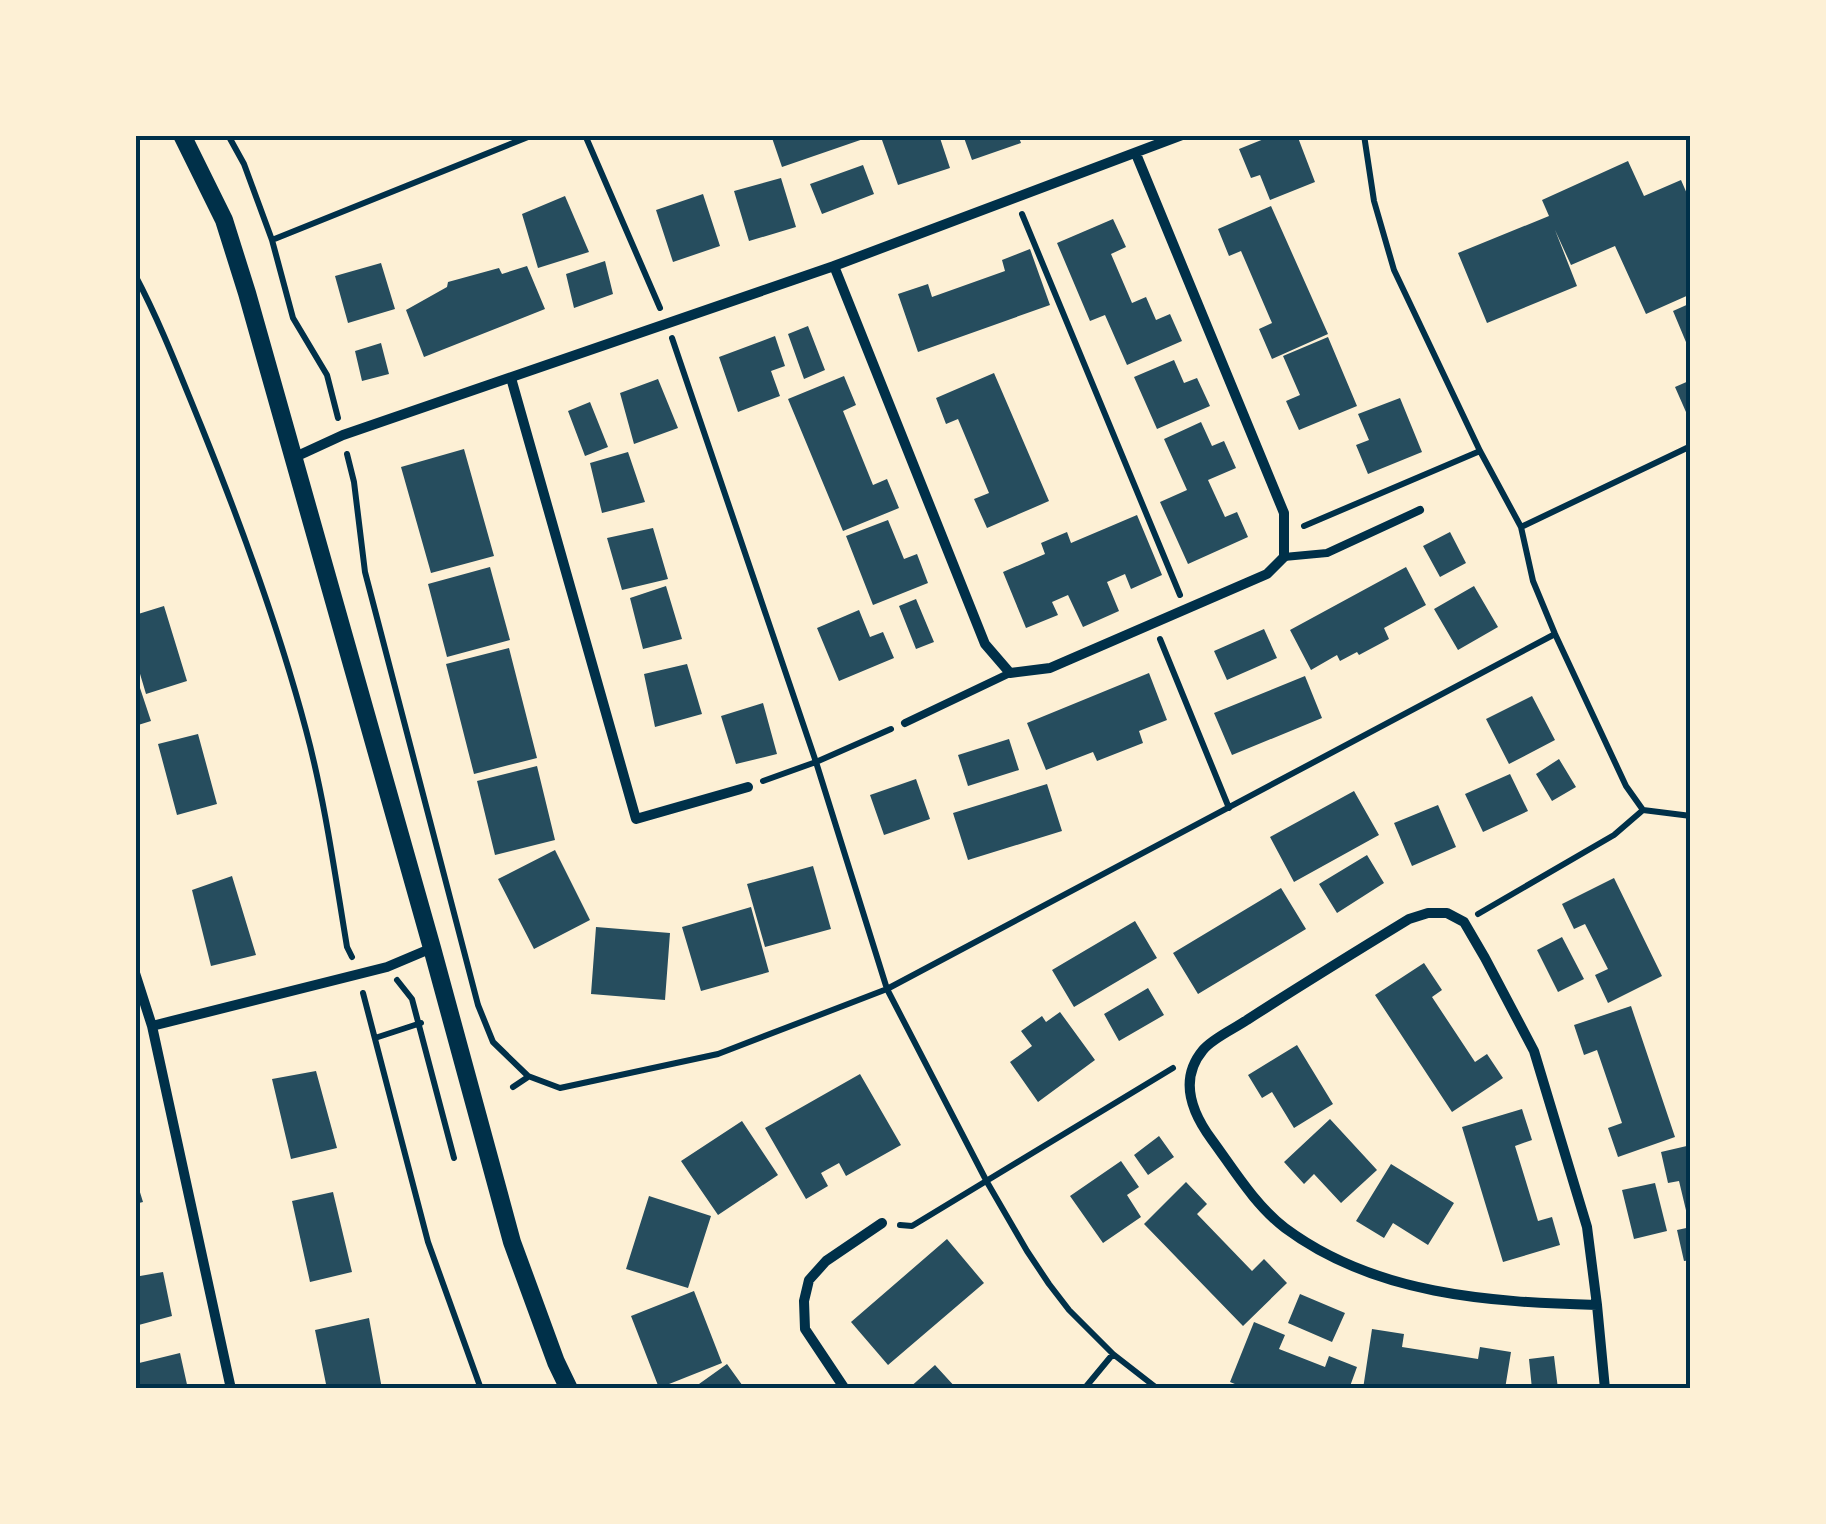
<svg xmlns="http://www.w3.org/2000/svg" width="1826" height="1524" viewBox="0 0 1826 1524" font-family="Arial,sans-serif">
	<style>
		.building { fill: #264d5e }
		.lines { fill: none; stroke-linecap: round; stroke-linejoin: round }
		.path { stroke: #003049; stroke-width: 6 }
		.service { stroke: #003049; stroke-width: 8 }
		.minor { stroke: #003049; stroke-width: 10 }
		.tertiary { stroke: #003049; stroke-width: 18 }
		.neatline { fill: none; stroke: #003049; stroke-width: 4 }
	</style>
	<rect width="100%" height="100%" fill="#fdf0d5"/>
	<!-- building -->
	<path class="building" d="M 771,135 L 872,135 L 872,136 L 782,167 Z
		M 896,135 L 939,135 L 950,168 L 898,185 L 882,140 Z
		M 963,135 L 1018,135 L 1021,143 L 972,160 Z
		M 1274,135 L 1297,135 L 1315,182 L 1270,200 L 1260,175 L 1251,178 L 1239,149 Z
		M 1628,161 L 1644,196 L 1681,180 L 1691,203 L 1691,294 L 1646,314 L 1615,246 L 1571,265 L 1555,230 L 1577,286 L 1487,323 L 1458,253 L 1549,216 L 1542,200 Z
		M 863,165 L 874,194 L 822,214 L 810,184 Z
		M 781,178 L 796,227 L 749,241 L 734,191 Z
		M 703,194 L 720,246 L 673,262 L 656,210 Z
		M 565,196 L 589,252 L 538,268 L 522,214 Z
		M 1271,206 L 1328,334 L 1272,359 L 1259,329 L 1272,323 L 1241,251 L 1229,256 L 1218,229 Z
		M 1113,219 L 1126,247 L 1111,254 L 1132,303 L 1146,297 L 1156,320 L 1170,314 L 1182,341 L 1127,365 L 1105,315 L 1090,321 L 1057,243 Z
		M 1030,249 L 1050,305 L 918,352 L 898,294 L 928,284 L 932,297 L 1005,271 L 1002,260 Z
		M 605,261 L 613,294 L 574,308 L 566,274 Z
		M 381,263 L 395,309 L 348,323 L 335,276 Z
		M 527,266 L 545,309 L 424,357 L 406,310 L 447,287 L 448,282 L 499,268 L 502,274 Z
		M 1691,303 L 1691,354 L 1673,311 Z
		M 808,326 L 825,370 L 804,379 L 788,334 Z
		M 775,336 L 785,366 L 771,371 L 780,396 L 738,412 L 719,357 Z
		M 1328,337 L 1357,406 L 1299,430 L 1286,401 L 1300,395 L 1283,356 Z
		M 381,343 L 389,374 L 362,381 L 355,351 Z
		M 1174,360 L 1184,383 L 1197,378 L 1210,406 L 1157,429 L 1134,377 Z
		M 994,373 L 1049,501 L 987,528 L 974,499 L 989,493 L 958,419 L 946,424 L 936,398 Z
		M 844,376 L 856,405 L 843,411 L 873,485 L 887,479 L 899,508 L 843,531 L 788,399 Z
		M 658,379 L 678,428 L 634,444 L 620,393 Z
		M 1691,380 L 1691,410 L 1686,412 L 1675,387 Z
		M 1400,398 L 1422,452 L 1368,474 L 1356,445 L 1369,440 L 1358,414 Z
		M 590,402 L 608,447 L 585,456 L 568,411 Z
		M 1201,422 L 1212,446 L 1224,441 L 1236,468 L 1208,480 L 1225,517 L 1237,512 L 1248,537 L 1188,564 L 1160,502 L 1187,490 L 1164,439 Z
		M 464,449 L 494,556 L 431,573 L 401,467 Z
		M 628,452 L 645,502 L 602,513 L 590,463 Z
		M 1137,515 L 1162,575 L 1131,589 L 1125,574 L 1107,582 L 1119,611 L 1083,627 L 1068,595 L 1052,602 L 1058,615 L 1026,628 L 1003,572 L 1045,554 L 1041,543 L 1067,532 L 1071,543 Z
		M 888,520 L 904,559 L 917,554 L 928,583 L 873,605 L 846,536 Z
		M 653,528 L 668,579 L 622,590 L 607,538 Z
		M 1450,532 L 1466,563 L 1440,577 L 1423,546 Z
		M 490,567 L 510,640 L 447,657 L 428,584 Z
		M 1406,567 L 1426,605 L 1384,628 L 1389,639 L 1359,655 L 1357,652 L 1340,661 L 1337,655 L 1311,670 L 1290,630 Z
		M 666,586 L 682,639 L 643,649 L 630,598 Z
		M 1474,586 L 1498,627 L 1458,650 L 1434,609 Z
		M 916,599 L 934,642 L 916,649 L 899,606 Z
		M 164,606 L 187,681 L 146,694 L 135,657 L 135,615 Z
		M 859,610 L 870,637 L 883,632 L 894,658 L 839,681 L 817,628 Z
		M 1264,629 L 1277,658 L 1227,680 L 1214,651 Z
		M 509,648 L 537,758 L 474,774 L 446,664 Z
		M 687,664 L 702,714 L 655,727 L 644,674 Z
		M 1149,673 L 1167,720 L 1139,731 L 1143,743 L 1097,761 L 1093,752 L 1046,770 L 1027,723 Z
		M 1305,676 L 1322,718 L 1232,755 L 1214,713 Z
		M 139,685 L 151,721 L 135,726 L 135,687 Z
		M 1532,696 L 1555,740 L 1509,764 L 1486,719 Z
		M 763,703 L 777,754 L 736,764 L 721,716 Z
		M 198,734 L 217,804 L 177,815 L 158,744 Z
		M 1009,739 L 1019,770 L 968,786 L 958,755 Z
		M 1559,759 L 1576,787 L 1552,801 L 1536,774 Z
		M 537,766 L 555,840 L 495,855 L 477,781 Z
		M 1510,774 L 1528,811 L 1483,832 L 1465,794 Z
		M 916,779 L 930,819 L 884,835 L 870,795 Z
		M 1047,784 L 1062,831 L 968,860 L 953,813 Z
		M 1354,791 L 1379,835 L 1294,882 L 1270,837 Z
		M 1438,805 L 1456,847 L 1412,866 L 1394,823 Z
		M 555,850 L 590,920 L 534,949 L 498,879 Z
		M 1367,855 L 1384,883 L 1337,913 L 1319,884 Z
		M 813,866 L 831,929 L 765,947 L 747,884 Z
		M 232,876 L 256,955 L 211,966 L 192,890 Z
		M 1614,878 L 1662,976 L 1608,1003 L 1595,975 L 1608,969 L 1585,924 L 1574,929 L 1562,904 Z
		M 1281,888 L 1306,929 L 1198,994 L 1173,953 Z
		M 751,907 L 769,972 L 701,991 L 682,927 Z
		M 1135,921 L 1157,958 L 1074,1007 L 1052,970 Z
		M 596,927 L 670,933 L 665,1000 L 591,994 Z
		M 1562,937 L 1584,979 L 1558,992 L 1537,950 Z
		M 1424,963 L 1442,990 L 1432,997 L 1475,1062 L 1487,1054 L 1503,1078 L 1452,1112 L 1375,995 Z
		M 1148,988 L 1164,1015 L 1119,1041 L 1104,1014 Z
		M 1631,1006 L 1675,1137 L 1618,1157 L 1608,1128 L 1622,1123 L 1597,1050 L 1584,1055 L 1574,1025 Z
		M 1060,1012 L 1095,1060 L 1038,1102 L 1010,1062 L 1032,1046 L 1021,1031 L 1042,1016 L 1046,1022 Z
		M 1297,1045 L 1333,1104 L 1294,1128 L 1272,1092 L 1262,1098 L 1248,1075 Z
		M 316,1071 L 337,1148 L 291,1159 L 272,1079 Z
		M 860,1074 L 901,1145 L 846,1176 L 839,1163 L 821,1173 L 828,1186 L 806,1199 L 765,1128 Z
		M 1522,1109 L 1532,1140 L 1515,1146 L 1538,1221 L 1552,1217 L 1560,1245 L 1503,1262 L 1462,1127 Z
		M 1330,1119 L 1377,1170 L 1341,1203 L 1314,1174 L 1304,1184 L 1284,1162 Z
		M 742,1121 L 778,1175 L 718,1215 L 681,1161 Z
		M 1159,1136 L 1174,1157 L 1148,1175 L 1134,1155 Z
		M 1691,1145 L 1691,1226 L 1690,1227 L 1679,1181 L 1668,1183 L 1661,1152 Z
		M 1121,1161 L 1139,1187 L 1127,1195 L 1141,1217 L 1103,1243 L 1070,1196 Z
		M 1391,1164 L 1454,1203 L 1428,1245 L 1393,1223 L 1384,1238 L 1356,1221 Z
		M 135,1176 L 143,1202 L 135,1204 Z
		M 1186,1182 L 1207,1204 L 1197,1214 L 1252,1271 L 1264,1259 L 1287,1283 L 1243,1326 L 1144,1224 Z
		M 1655,1183 L 1667,1231 L 1634,1239 L 1622,1190 Z
		M 333,1192 L 352,1272 L 310,1282 L 292,1201 Z
		M 649,1196 L 711,1216 L 688,1288 L 626,1269 Z
		M 1691,1227 L 1691,1260 L 1684,1261 L 1677,1230 Z
		M 947,1239 L 984,1283 L 888,1365 L 851,1322 Z
		M 136,1263 L 140,1276 L 163,1272 L 172,1316 L 135,1326 Z
		M 694,1291 L 722,1363 L 659,1388 L 631,1316 Z
		M 1300,1294 L 1345,1313 L 1332,1342 L 1288,1323 Z
		M 369,1318 L 382,1389 L 327,1389 L 315,1330 Z
		M 1254,1322 L 1285,1335 L 1279,1349 L 1325,1367 L 1329,1356 L 1357,1367 L 1349,1389 L 1247,1389 L 1230,1382 Z
		M 1372,1329 L 1404,1334 L 1402,1347 L 1478,1359 L 1480,1347 L 1511,1352 L 1505,1389 L 1363,1389 Z
		M 180,1353 L 188,1389 L 138,1389 L 135,1364 Z
		M 1554,1356 L 1558,1389 L 1532,1389 L 1529,1359 Z
		M 727,1364 L 745,1389 L 692,1389 Z
		M 935,1365 L 957,1389 L 908,1389 Z"/>
	<g class="lines">
		<!-- path -->
		<path class="path" d="M 228,135 L 244,164 L 272,240 L 293,318 L 327,375 L 338,418
			M 585,135 L 660,308
			M 1364,135 L 1374,201 L 1394,270 L 1480,451 L 1521,527 L 1533,581 L 1555,634 L 1626,786 L 1643,810 L 1691,816
			M 1022,214 L 1180,595
			M 272,240 L 533,135
			M 135,275 C 161,324 181,377 202,428 C 242,527 279,628 306,730 C 325,801 335,875 347,947 L 352,957
			M 672,338 L 816,762 L 887,989 L 987,1182 L 1027,1251 L 1049,1284 L 1069,1310 L 1113,1354 L 1158,1389
			M 347,454 L 354,482 L 365,572 L 478,1005 L 493,1042 L 528,1076 L 560,1088 L 718,1054 L 887,989 L 1555,634
			M 1304,526 L 1480,451
			M 1521,527 L 1691,446
			M 1160,639 L 1229,808
			M 763,781 L 816,762 L 891,729
			M 1478,914 L 1614,835 L 1643,810
			M 397,980 L 412,999 L 454,1158
			M 363,993 L 428,1242 L 481,1389
			M 375,1038 L 421,1023
			M 513,1087 L 528,1077
			M 900,1225 L 912,1226 L 1173,1068
			M 1084,1389 L 1113,1354"/>
		<!-- service -->
		<path class="service" d="M 1284,557 L 1327,553 L 1420,510
			M 905,723 L 1010,673"/>
		<!-- minor -->
		<path class="minor" d="M 834,266 L 985,644 L 1010,673 L 1050,668 L 1267,574 L 1284,557 L 1284,513 L 1136,154
			M 511,378 L 636,819 L 748,787
			M 293,458 L 343,435 L 834,266 L 1182,135
			M 135,973 L 152,1026 L 231,1389
			M 152,1026 L 387,967 L 432,948
			M 1597,1305 C 1489,1302 1375,1295 1285,1228 C 1255,1205 1234,1170 1212,1140 C 1192,1113 1178,1080 1203,1050 C 1213,1038 1234,1029 1247,1020 C 1301,985 1355,952 1409,919 L 1428,913 L 1447,913 L 1464,922 L 1485,958 L 1534,1051 L 1587,1227 L 1597,1305 L 1605,1389
			M 845,1389 L 805,1329 L 804,1301 L 809,1280 L 826,1261 L 882,1223"/>
		<!-- tertiary -->
		<path class="tertiary" d="M 182,135 L 224,220 L 247,293 L 432,948 L 512,1242 L 556,1362 L 569,1389"/>
	</g>
	<!-- border -->
	<rect width="1826" height="1524" fill="none" stroke="#fdf0d5" stroke-width="275"/>
	<rect x="138" y="138" width="1550" height="1248" class="neatline"/>
</svg>
